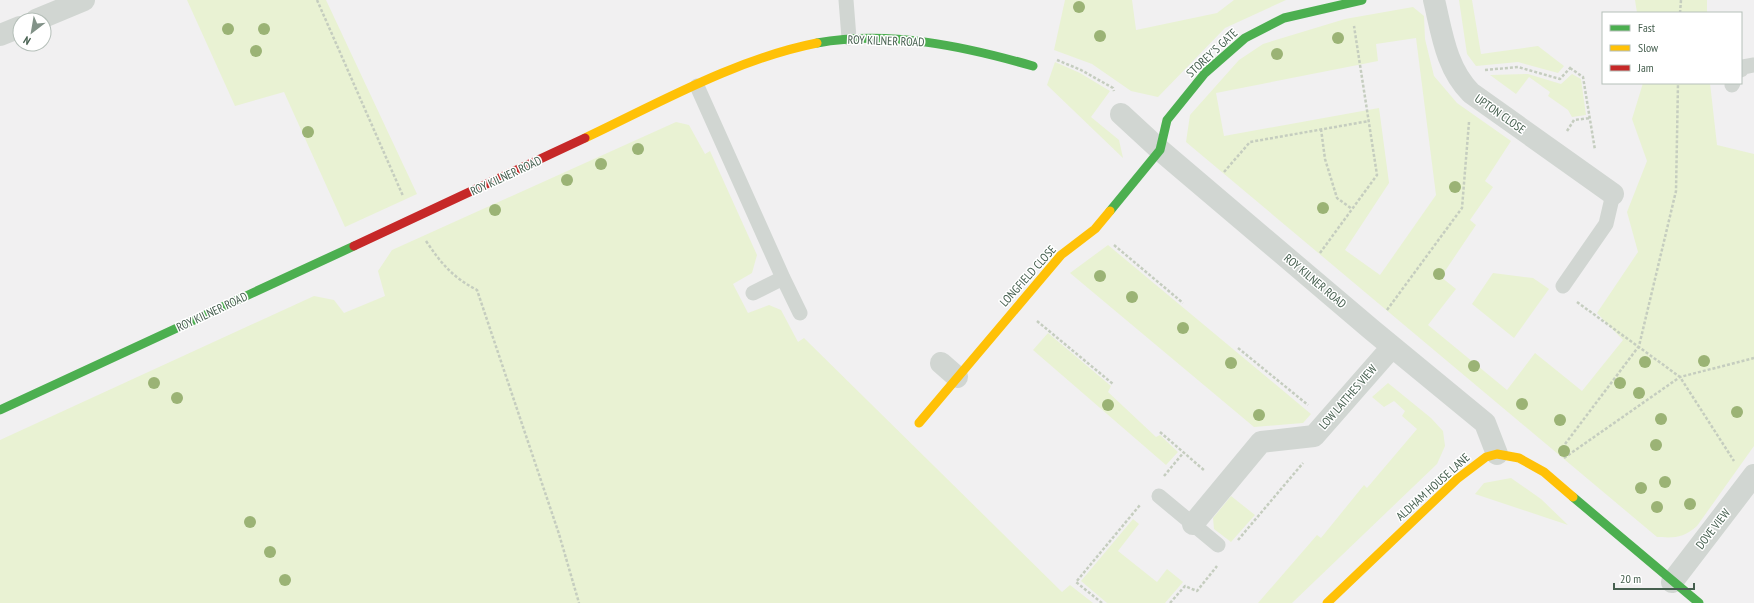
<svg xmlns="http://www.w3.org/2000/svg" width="1754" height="603" viewBox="0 0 1754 603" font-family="'PT Sans Narrow',sans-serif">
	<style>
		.green { fill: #e9f2d3; fill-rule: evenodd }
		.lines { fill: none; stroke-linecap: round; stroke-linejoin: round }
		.path { stroke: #c5cdbf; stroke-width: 2.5; stroke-dasharray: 3 2; stroke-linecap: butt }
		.lane { stroke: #d1d6d2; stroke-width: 15 }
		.street { stroke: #d1d6d2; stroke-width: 22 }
		.fast { stroke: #4caf50; stroke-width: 9 }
		.slow { stroke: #ffc107; stroke-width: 9 }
		.jam { stroke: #c62828; stroke-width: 9 }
		.tree { fill: #9bb375 }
		.labels { text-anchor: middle; stroke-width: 3; stroke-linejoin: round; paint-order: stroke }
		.street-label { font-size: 12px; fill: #465f4f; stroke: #fff }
	</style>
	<rect width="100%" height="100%" fill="#f1f0f1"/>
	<!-- green -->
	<path class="green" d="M 187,0 L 326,0 L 417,194 L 345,227 L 284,92 L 235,106 Z
		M 1065,0 L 1132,0 L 1136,30 L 1217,13 L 1234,0 L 1286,0 L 1225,28 L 1158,97 L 1131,91 L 1092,64 L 1054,50 Z
		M 1459,0 L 1472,0 L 1481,54 L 1538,46 L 1564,66 L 1558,73 L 1518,62 L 1476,66 L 1467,54 Z
		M 1635,0 L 1707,0 L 1707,13 L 1637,13 Z
		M 1413,7 L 1424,16 L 1425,39 L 1434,76 L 1457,103 L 1511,141 L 1485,181 L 1493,187 L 1470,220 L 1476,225 L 1441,277 L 1456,289 L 1428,325 L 1507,390 L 1535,353 L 1582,391 L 1623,340 L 1597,313 L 1638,252 L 1627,212 L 1647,161 L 1632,119 L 1643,83 L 1710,83 L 1717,145 L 1754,154 L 1754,446 L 1697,526 C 1683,538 1675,538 1657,537 L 1186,142 L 1190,115 L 1239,60 L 1263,44 L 1345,19 ZM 1416,38 L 1436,195 L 1380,275 L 1345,250 L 1389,183 L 1379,108 L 1224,136 L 1216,93 L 1378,61 L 1376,44 Z
		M 1055,62 L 1080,73 L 1110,91 L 1091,117 L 1119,140 L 1123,158 L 1047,85 Z
		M 1528,74 L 1561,84 L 1572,74 L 1581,79 L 1586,115 L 1572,117 L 1568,110 L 1548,96 L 1550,92 L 1529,77 L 1516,94 L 1490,75 Z
		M 676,122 L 689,125 L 705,154 L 710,151 L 757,255 L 752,273 L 733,284 L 748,313 L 769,305 L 781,310 L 798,342 L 804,338 L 1062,592 L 1070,585 L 1093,603 L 0,603 L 0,440 L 314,296 L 334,300 L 344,313 L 385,296 L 378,271 L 392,250 Z
		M 1108,245 L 1311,414 L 1303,423 L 1254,427 L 1070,273 Z
		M 1493,273 L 1533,278 L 1549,289 L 1514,338 L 1472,304 Z
		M 1048,333 L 1111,386 L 1108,392 L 1156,437 L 1160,435 L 1178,452 L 1166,465 L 1033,350 Z
		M 1388,383 L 1431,418 L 1443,431 L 1445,446 L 1437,464 L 1292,603 L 1258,603 L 1317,535 L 1321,538 L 1364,485 L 1367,488 L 1417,429 L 1402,416 L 1405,411 L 1394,401 L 1384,407 L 1372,397 Z
		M 1511,478 L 1541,499 L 1568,525 L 1475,494 L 1484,483 Z
		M 1231,496 L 1255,515 L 1231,542 L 1214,529 L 1213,518 Z
		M 1133,519 L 1139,524 L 1118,551 L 1157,582 L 1167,569 L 1183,582 L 1165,603 L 1107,603 L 1081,581 Z"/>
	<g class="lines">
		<!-- path -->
		<path class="path" d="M 317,0 L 403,196
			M 1680,13 L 1681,0
			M 1057,60 L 1081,70 L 1113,88 L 1114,91
			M 1570,68 L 1583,77 L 1595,150
			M 1485,70 L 1518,67 L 1560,79 L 1571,67
			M 1321,129 L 1325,159 L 1337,198 L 1352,209
			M 1567,131 L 1574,120 L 1590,118
			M 1224,172 L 1250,142 L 1369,121
			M 426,241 C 441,263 452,277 477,290 L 559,534 L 579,603
			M 1114,245 L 1183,303
			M 1320,253 L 1377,175 L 1354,26
			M 1577,302 L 1680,377 L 1734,461
			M 1387,310 L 1462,208 L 1469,122
			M 1037,321 L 1113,384
			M 1238,348 L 1308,405
			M 1160,432 L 1205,471
			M 1559,452 L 1639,346 L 1676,191 L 1678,83
			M 1564,458 L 1680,377 L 1754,358
			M 1164,476 L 1184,452
			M 1238,540 L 1303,463
			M 1102,603 L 1076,582 L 1140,505
			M 1170,603 L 1185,586 L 1197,591 L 1217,566"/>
		<!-- lane -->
		<path class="lane" d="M 846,0 L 849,38
			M 1741,70 L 1743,67 L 1754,65
			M 1732,85 L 1733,83
			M 697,86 L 783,278 L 800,313
			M 1563,286 L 1606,224 L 1613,194
			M 753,293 L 783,278
			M 1159,496 L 1218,545"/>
		<!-- street -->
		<path class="street" d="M 1434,0 C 1442,33 1446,68 1471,93 L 1613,194
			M 36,20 L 84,0
			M 0,35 L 20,27
			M 1121,114 L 1160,150 L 1372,330 L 1485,423 L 1497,454
			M 941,363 L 957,377
			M 1193,524 L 1261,442 L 1314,436 L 1392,347
			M 1672,582 L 1754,475"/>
		<!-- fast -->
		<path class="fast" d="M 817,43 C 889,30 963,46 1033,66
			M 1110,211 L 1160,150 L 1167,120 L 1205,73 L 1245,38 L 1284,18 L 1362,0
			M 0,410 L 354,246
			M 1573,497 L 1699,603"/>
		<!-- slow -->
		<path class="slow" d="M 585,138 C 659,103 736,59 817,43
			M 919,423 L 1061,255 L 1095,229 L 1110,211
			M 1327,603 L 1457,479 L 1486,457 L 1497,454 L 1519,458 L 1544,472 L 1573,497"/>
		<!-- jam -->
		<path class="jam" d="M 354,246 L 585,138"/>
	</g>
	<!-- trees -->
	<g class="tree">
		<circle cx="1079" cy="7" r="6"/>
		<circle cx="228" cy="29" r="6"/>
		<circle cx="264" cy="29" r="6"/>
		<circle cx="1100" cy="36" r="6"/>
		<circle cx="1338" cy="38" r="6"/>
		<circle cx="256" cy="51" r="6"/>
		<circle cx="1277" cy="54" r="6"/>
		<circle cx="308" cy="132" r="6"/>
		<circle cx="638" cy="149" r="6"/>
		<circle cx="601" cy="164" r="6"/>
		<circle cx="567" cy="180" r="6"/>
		<circle cx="1455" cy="187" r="6"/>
		<circle cx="1323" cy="208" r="6"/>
		<circle cx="495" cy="210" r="6"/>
		<circle cx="1439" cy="274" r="6"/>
		<circle cx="1100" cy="276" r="6"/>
		<circle cx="1132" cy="297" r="6"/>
		<circle cx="1183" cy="328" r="6"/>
		<circle cx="1704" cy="361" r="6"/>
		<circle cx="1645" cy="362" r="6"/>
		<circle cx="1231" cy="363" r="6"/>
		<circle cx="1474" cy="366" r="6"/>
		<circle cx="154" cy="383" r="6"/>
		<circle cx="1620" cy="383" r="6"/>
		<circle cx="1639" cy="393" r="6"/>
		<circle cx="177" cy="398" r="6"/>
		<circle cx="1522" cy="404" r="6"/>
		<circle cx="1108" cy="405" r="6"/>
		<circle cx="1737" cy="412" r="6"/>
		<circle cx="1259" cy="415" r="6"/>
		<circle cx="1661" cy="419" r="6"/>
		<circle cx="1560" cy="420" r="6"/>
		<circle cx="1656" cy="445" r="6"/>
		<circle cx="1564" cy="451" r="6"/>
		<circle cx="1665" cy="482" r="6"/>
		<circle cx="1641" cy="488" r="6"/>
		<circle cx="1690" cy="504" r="6"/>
		<circle cx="1657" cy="507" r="6"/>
		<circle cx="250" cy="522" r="6"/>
		<circle cx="270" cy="552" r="6"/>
		<circle cx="285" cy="580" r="6"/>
	</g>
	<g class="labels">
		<!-- street labels -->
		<g class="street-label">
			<text transform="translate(886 41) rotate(2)" y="4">ROY KILNER ROAD</text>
			<text transform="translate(1212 53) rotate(-43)" y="4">STOREY'S GATE</text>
			<text transform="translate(1500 114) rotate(35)" y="4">UPTON CLOSE</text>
			<text transform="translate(506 176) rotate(-25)" y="4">ROY KILNER ROAD</text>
			<text transform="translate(1028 276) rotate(-48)" y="4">LONGFIELD CLOSE</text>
			<text transform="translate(1315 281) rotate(40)" y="4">ROY KILNER ROAD</text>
			<text transform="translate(212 312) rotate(-25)" y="4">ROY KILNER ROAD</text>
			<text transform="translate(1348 397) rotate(-49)" y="4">LOW LAITHES VIEW</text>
			<text transform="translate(1433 487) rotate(-42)" y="4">ALDHAM HOUSE LANE</text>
			<text transform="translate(1713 529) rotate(-52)" y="4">DOVE VIEW</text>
		</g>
	</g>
	<!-- legend -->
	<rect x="1602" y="12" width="140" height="72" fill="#ffffff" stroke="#b5bfb9"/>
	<rect x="1610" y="25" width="20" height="6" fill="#4caf50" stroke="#b5bfb9"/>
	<text x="1638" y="32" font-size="12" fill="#465f4f">Fast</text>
	<rect x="1610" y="45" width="20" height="6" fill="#ffc107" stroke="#b5bfb9"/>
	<text x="1638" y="52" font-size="12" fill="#465f4f">Slow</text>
	<rect x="1610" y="65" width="20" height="6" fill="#c62828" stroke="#b5bfb9"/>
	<text x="1638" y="72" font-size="12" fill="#465f4f">Jam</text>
	<!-- north arrow -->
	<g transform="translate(32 32) rotate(211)"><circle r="19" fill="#ffffff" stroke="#b5bfb9"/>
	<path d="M0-3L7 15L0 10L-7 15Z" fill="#829288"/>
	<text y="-6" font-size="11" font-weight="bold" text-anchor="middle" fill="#465f4f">N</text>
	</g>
	<!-- scale -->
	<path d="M1614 583v6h80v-6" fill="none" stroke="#465f4f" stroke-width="2"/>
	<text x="1620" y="583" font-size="12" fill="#465f4f" stroke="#ffffff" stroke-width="3" paint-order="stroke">20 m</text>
</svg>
